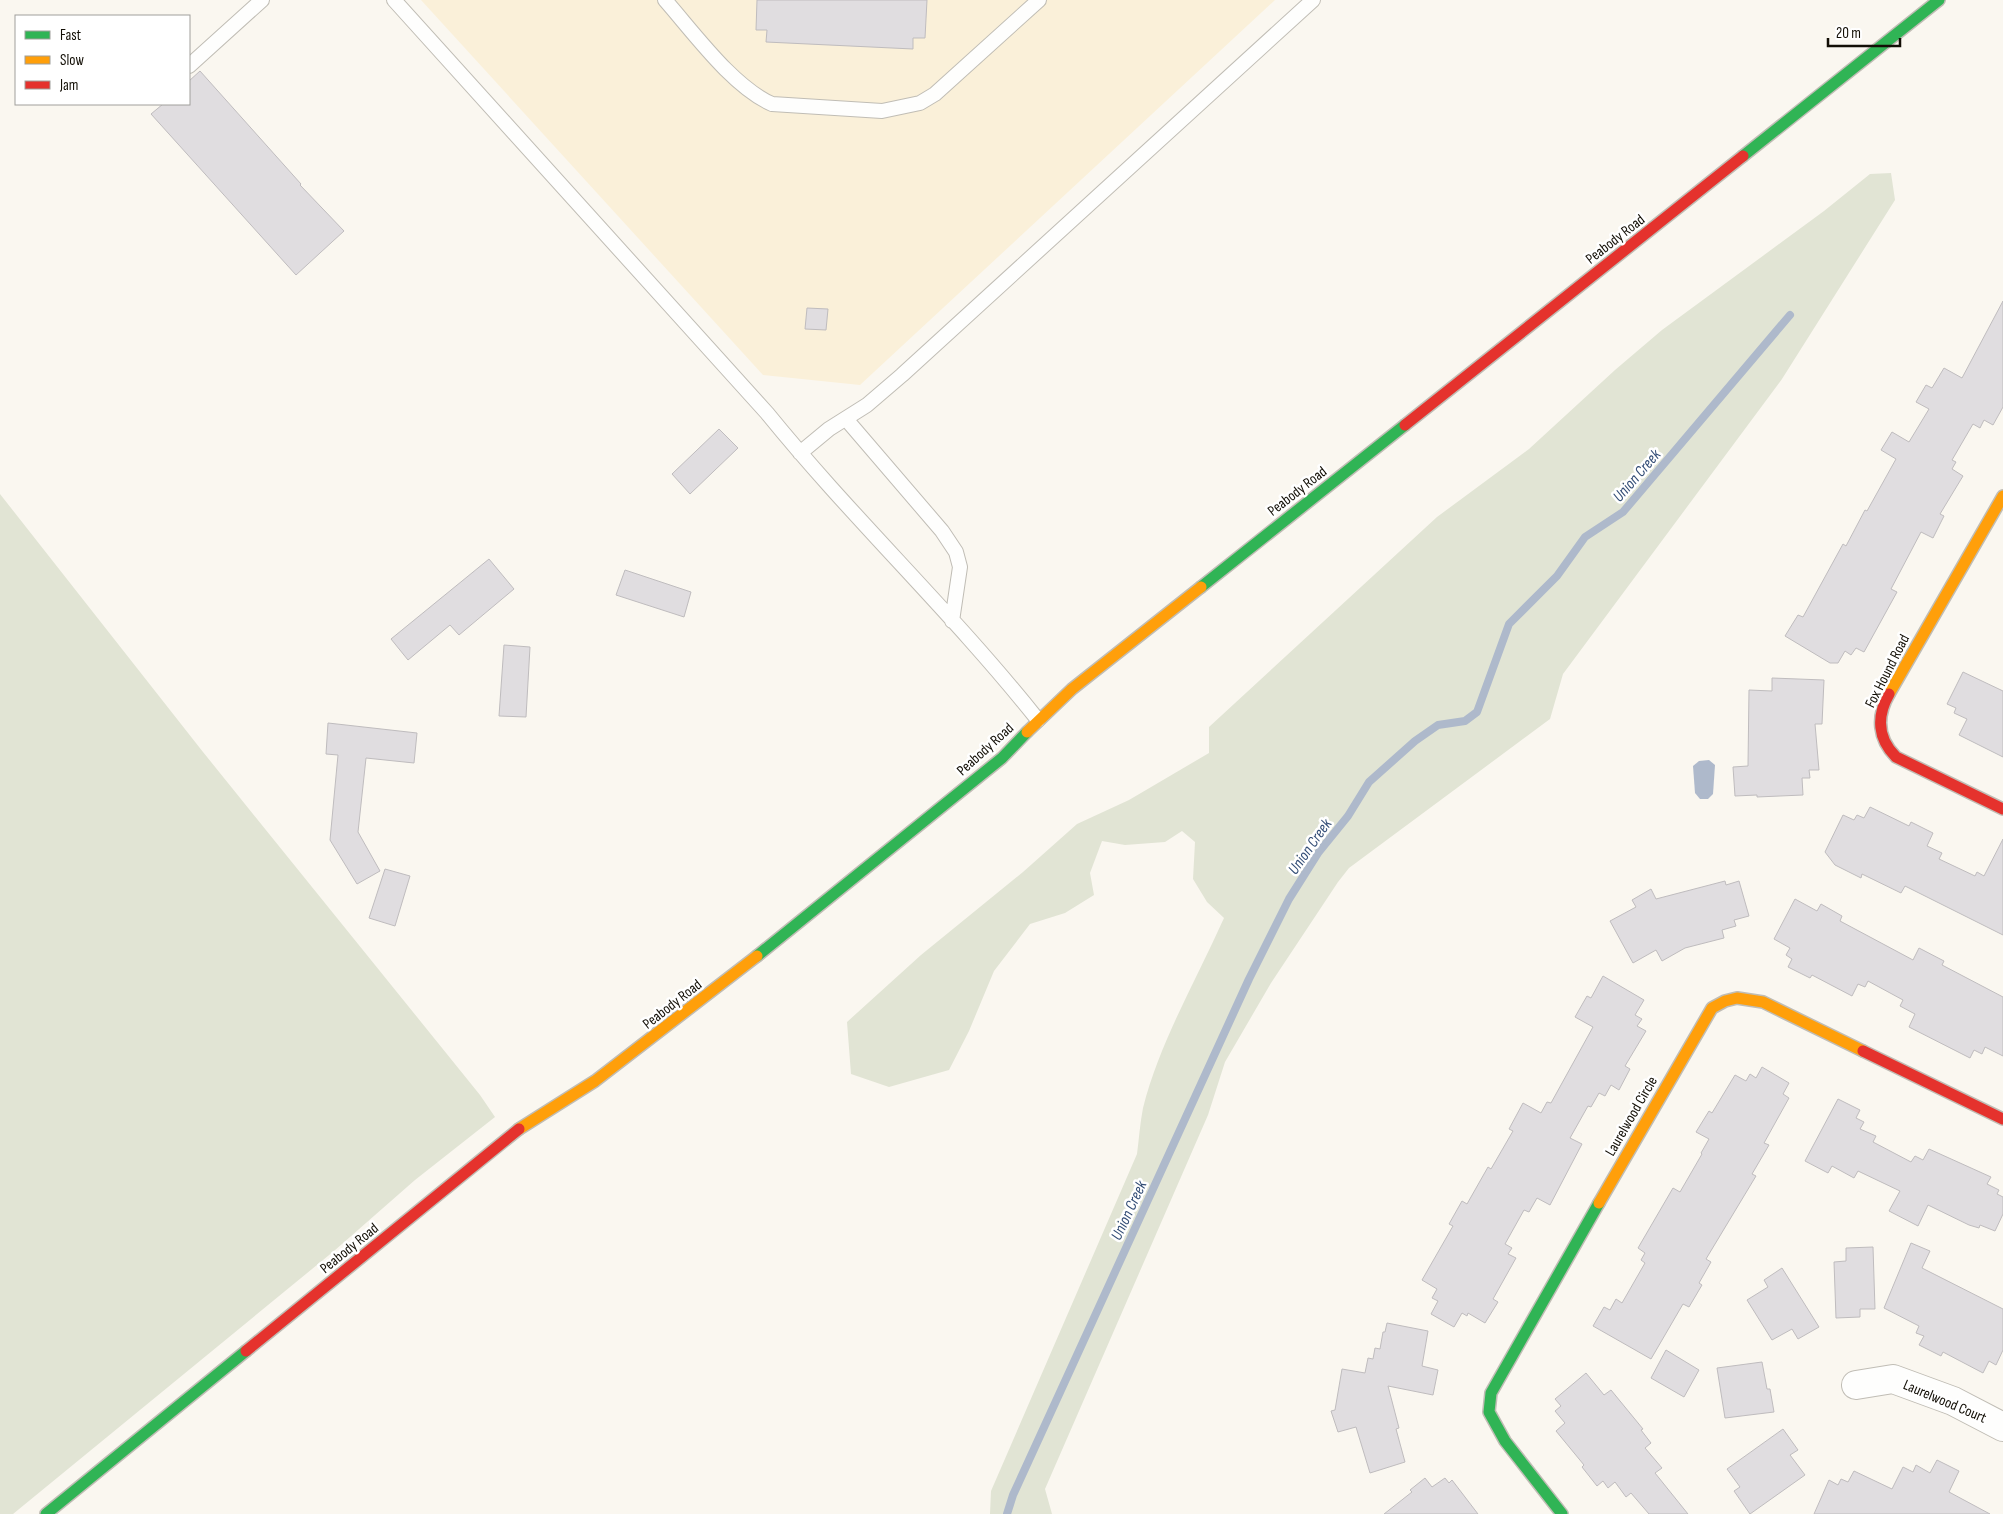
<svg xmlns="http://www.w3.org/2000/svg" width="2003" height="1514" viewBox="0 0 2003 1514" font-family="'Sofia Sans Condensed',sans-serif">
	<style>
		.built { fill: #faf0d9 }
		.green { fill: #e1e4d4 }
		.water { fill: #aeb9cb }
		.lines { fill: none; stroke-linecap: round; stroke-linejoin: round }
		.stream { stroke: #aeb9cb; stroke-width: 8 }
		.building { fill: #e0dde0; stroke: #bfbcbe }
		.lane-casing { stroke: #c0bdb5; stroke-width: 16 }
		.street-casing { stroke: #c0bdb5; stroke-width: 30 }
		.fast-casing { stroke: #c0bdb5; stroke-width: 14 }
		.slow-casing { stroke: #c0bdb5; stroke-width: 14 }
		.jam-casing { stroke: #c0bdb5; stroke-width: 14 }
		.lane { stroke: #fefefd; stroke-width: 14 }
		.street { stroke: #fefefd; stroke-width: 28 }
		.fast { stroke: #30b455; stroke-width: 11 }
		.slow { stroke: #ff9f0a; stroke-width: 11 }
		.jam { stroke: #e5322d; stroke-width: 11 }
		.labels { text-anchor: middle; stroke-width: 5; stroke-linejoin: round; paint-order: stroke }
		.street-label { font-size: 15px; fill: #120e05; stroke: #fff }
		.water-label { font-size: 16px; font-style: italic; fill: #334d76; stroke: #fff }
	</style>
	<rect width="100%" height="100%" fill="#faf7f0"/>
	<!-- built -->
	<path class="built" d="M 421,0 L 1275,0 L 860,385 L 763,375 Z"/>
	<!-- green -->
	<path class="green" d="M 1891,173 L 1895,200 L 1782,379 L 1563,674 L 1550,719 L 1349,868 L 1338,882 L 1271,983 L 1225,1062 L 1208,1115 L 1045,1489 L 1052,1514 L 990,1514 L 991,1491 L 1137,1154 C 1139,1139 1140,1123 1143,1108 C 1160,1041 1196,981 1224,918 L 1207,902 L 1193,879 L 1195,842 L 1182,831 L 1165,842 L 1125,845 L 1102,841 L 1090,873 L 1094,895 L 1065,913 L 1030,924 L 994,971 L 969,1031 L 949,1070 L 889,1087 L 851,1074 L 847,1022 L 921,955 L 1023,872 L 1077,824 L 1129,800 L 1209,753 L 1209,727 L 1437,517 L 1529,449 L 1615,370 L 1662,330 L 1824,211 L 1870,174 Z
		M 0,494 L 203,752 L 480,1095 L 495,1117 L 415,1180 L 334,1251 L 13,1514 L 0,1514 Z"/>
	<!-- water -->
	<path class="water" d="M 1709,760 L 1715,765 L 1713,794 L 1708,799 L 1700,799 L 1695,793 L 1693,766 L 1699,761 Z"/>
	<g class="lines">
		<!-- stream -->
		<path class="stream" d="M 1007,1514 L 1013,1495 L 1249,979 L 1289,899 L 1318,853 L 1348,816 L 1369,782 L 1415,741 L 1438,725 L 1465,721 L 1477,712 L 1509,624 L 1557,576 L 1585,537 L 1623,512 L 1790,315"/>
	</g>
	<!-- building -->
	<path class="building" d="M 757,0 L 927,0 L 925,38 L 913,38 L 913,49 L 766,42 L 767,30 L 756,30 Z
		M 200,71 L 301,184 L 300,185 L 344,231 L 296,275 L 151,114 L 163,104 L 189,104 L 189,81 Z
		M 2003,301 L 2003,407 L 1993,425 L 1984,420 L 1980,428 L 1973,424 L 1952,460 L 1956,462 L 1952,469 L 1963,476 L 1940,514 L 1944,516 L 1933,538 L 1921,532 L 1891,589 L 1897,592 L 1864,652 L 1856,648 L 1851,655 L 1845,651 L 1838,663 L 1830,663 L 1785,636 L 1798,615 L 1803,617 L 1843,544 L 1846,546 L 1865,510 L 1867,511 L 1896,459 L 1881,450 L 1892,432 L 1909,442 L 1929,409 L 1916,402 L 1926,385 L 1932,388 L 1944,368 L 1962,378 Z
		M 807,308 L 828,309 L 826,330 L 805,329 Z
		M 719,429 L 738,448 L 690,494 L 672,474 Z
		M 489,559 L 514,589 L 459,635 L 450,625 L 408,660 L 391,639 Z
		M 625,570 L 691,592 L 684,617 L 616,595 Z
		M 504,645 L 530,647 L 526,717 L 499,716 Z
		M 1963,672 L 2003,691 L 2003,757 L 1959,735 L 1967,719 L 1954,713 L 1956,708 L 1947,704 Z
		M 1772,678 L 1824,680 L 1822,724 L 1815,724 L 1819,770 L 1809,770 L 1810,778 L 1802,778 L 1803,795 L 1757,797 L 1757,795 L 1735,796 L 1733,767 L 1748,766 L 1749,690 L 1772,691 Z
		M 328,723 L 417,733 L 414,763 L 366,758 L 358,832 L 380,871 L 357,884 L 330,840 L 338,755 L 326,754 Z
		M 1870,807 L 1909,826 L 1911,822 L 1933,833 L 1927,846 L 1942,853 L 1939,859 L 1975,876 L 1977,872 L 1984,876 L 2003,839 L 2003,935 L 1905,886 L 1901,893 L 1862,874 L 1861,878 L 1835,865 L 1825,852 L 1843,815 L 1854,820 L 1857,815 L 1864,818 Z
		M 385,869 L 410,876 L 395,926 L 369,918 Z
		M 1725,881 L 1726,885 L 1739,881 L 1749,916 L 1734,920 L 1736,926 L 1722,930 L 1724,938 L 1685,948 L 1662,961 L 1656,950 L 1633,963 L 1610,921 L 1636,907 L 1632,900 L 1651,889 L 1656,899 Z
		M 1795,899 L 1817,911 L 1821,904 L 1842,916 L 1840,921 L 1913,960 L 1919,948 L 1944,961 L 1942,965 L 2003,997 L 2003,1056 L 1985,1047 L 1982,1054 L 1974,1050 L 1970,1058 L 1909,1027 L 1915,1014 L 1900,1006 L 1903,1000 L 1868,981 L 1865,987 L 1858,984 L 1852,996 L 1812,975 L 1810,978 L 1788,967 L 1792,959 L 1786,955 L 1790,948 L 1774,939 Z
		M 1603,976 L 1644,1000 L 1635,1015 L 1642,1019 L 1637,1026 L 1646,1031 L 1625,1066 L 1630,1069 L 1619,1090 L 1611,1085 L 1605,1096 L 1599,1093 L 1591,1107 L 1588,1106 L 1570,1138 L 1582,1144 L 1550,1205 L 1537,1198 L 1529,1212 L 1524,1210 L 1505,1244 L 1512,1248 L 1508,1254 L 1516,1258 L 1493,1299 L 1498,1302 L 1485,1323 L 1468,1313 L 1467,1316 L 1462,1313 L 1454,1327 L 1431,1314 L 1438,1301 L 1432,1298 L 1437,1289 L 1422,1280 L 1453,1226 L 1449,1224 L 1462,1201 L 1467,1204 L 1488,1167 L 1491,1169 L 1513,1131 L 1509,1129 L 1523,1103 L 1541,1113 L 1547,1102 L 1551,1103 L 1593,1027 L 1575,1017 L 1587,996 L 1591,998 Z
		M 1762,1067 L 1789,1083 L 1783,1094 L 1789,1098 L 1764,1143 L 1769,1145 L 1752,1174 L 1756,1176 L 1706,1259 L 1711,1262 L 1699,1283 L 1702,1285 L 1689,1307 L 1683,1304 L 1651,1359 L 1593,1326 L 1604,1307 L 1610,1310 L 1616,1299 L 1622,1303 L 1645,1263 L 1641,1260 L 1645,1253 L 1638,1248 L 1673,1188 L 1680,1192 L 1702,1154 L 1701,1153 L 1709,1139 L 1696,1132 L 1709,1111 L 1712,1113 L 1735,1075 L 1746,1081 L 1750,1074 L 1756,1078 Z
		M 1838,1099 L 1860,1110 L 1856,1118 L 1864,1122 L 1860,1129 L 1876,1136 L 1873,1142 L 1911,1162 L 1915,1156 L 1923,1160 L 1929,1149 L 1991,1177 L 1987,1184 L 1999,1190 L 1997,1194 L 2003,1197 L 2003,1214 L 1995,1231 L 1980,1225 L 1979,1228 L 1969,1225 L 1928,1205 L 1918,1226 L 1889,1211 L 1900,1191 L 1858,1171 L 1854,1178 L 1832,1166 L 1828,1173 L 1805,1161 Z
		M 1911,1243 L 1930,1251 L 1922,1268 L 2003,1309 L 2003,1350 L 1996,1365 L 1989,1361 L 1983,1373 L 1943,1352 L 1941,1356 L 1919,1345 L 1924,1336 L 1916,1333 L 1919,1326 L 1884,1308 Z
		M 1873,1247 L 1875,1309 L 1860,1309 L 1860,1317 L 1836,1318 L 1834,1262 L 1846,1261 L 1846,1248 Z
		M 1782,1268 L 1819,1327 L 1798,1339 L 1792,1329 L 1772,1340 L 1747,1300 L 1768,1287 L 1764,1280 Z
		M 1387,1323 L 1428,1331 L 1422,1366 L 1438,1370 L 1433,1395 L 1388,1386 L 1399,1428 L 1396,1429 L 1405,1462 L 1370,1473 L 1356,1427 L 1338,1432 L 1331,1411 L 1335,1410 L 1342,1369 L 1365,1373 L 1368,1358 L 1373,1359 L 1375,1348 L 1380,1349 L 1383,1332 L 1385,1332 Z
		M 1666,1350 L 1699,1370 L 1684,1397 L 1651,1378 Z
		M 1762,1362 L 1767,1389 L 1770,1389 L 1774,1412 L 1725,1418 L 1717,1368 Z
		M 1586,1373 L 1604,1395 L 1611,1390 L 1643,1429 L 1641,1430 L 1651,1443 L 1645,1448 L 1662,1468 L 1655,1473 L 1688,1514 L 1649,1514 L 1631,1493 L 1626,1497 L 1615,1482 L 1608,1488 L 1603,1481 L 1597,1486 L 1582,1467 L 1584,1465 L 1556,1431 L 1565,1423 L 1555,1411 L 1561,1406 L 1555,1399 Z
		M 1783,1429 L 1798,1450 L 1790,1455 L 1805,1475 L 1750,1514 L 1734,1491 L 1740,1487 L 1727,1469 Z
		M 1937,1460 L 1959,1471 L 1949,1492 L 1990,1514 L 1814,1514 L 1829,1480 L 1838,1485 L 1841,1479 L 1848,1482 L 1854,1471 L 1892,1489 L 1903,1467 L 1913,1472 L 1916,1465 L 1930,1473 Z
		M 1425,1478 L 1432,1487 L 1445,1478 L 1449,1483 L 1452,1480 L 1478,1514 L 1384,1514 L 1412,1492 L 1410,1490 Z"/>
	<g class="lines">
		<!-- lane casing -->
		<g class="lane-casing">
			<path id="lane" d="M 394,0 L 767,413 C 853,519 953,613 1038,720
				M 665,0 C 694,33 733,87 772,104 L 882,111 L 920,103 L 935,94 L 1039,0
				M 189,66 L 262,0
				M 846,419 L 942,531 L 956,552 L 960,567 L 952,621
				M 800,453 L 829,429 L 867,405 L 902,375 L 1313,0"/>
		</g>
		<!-- street casing -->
		<g class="street-casing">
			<path id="street" d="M 1856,1385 L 1893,1379 L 1953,1401 L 2003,1427"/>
		</g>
		<!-- fast casing -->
		<g class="fast-casing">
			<path id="fast" d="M 1743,156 L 1939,0
				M 1201,587 L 1405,425
				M 757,956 L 1002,758 L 1027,732
				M 46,1514 L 246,1351
				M 1562,1514 L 1505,1441 L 1489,1412 L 1491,1393 L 1599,1203"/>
		</g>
		<!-- slow casing -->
		<g class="slow-casing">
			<path id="slow" d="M 1889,694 L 2003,496
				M 1027,732 L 1072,689 L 1201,587
				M 519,1129 L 595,1081 L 757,956
				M 1599,1203 L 1712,1008 L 1725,1001 L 1737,998 L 1763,1002 L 1863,1051"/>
		</g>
		<!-- jam casing -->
		<g class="jam-casing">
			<path id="jam" d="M 1405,425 L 1743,156
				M 1889,694 C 1876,717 1878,739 1896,757 L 2003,809
				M 1863,1051 L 2003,1119
				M 246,1351 L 519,1129"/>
		</g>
		<!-- lane -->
		<use href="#lane" class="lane"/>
		<!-- street -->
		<use href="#street" class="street"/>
		<!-- fast -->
		<use href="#fast" class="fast"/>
		<!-- slow -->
		<use href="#slow" class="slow"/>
		<!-- jam -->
		<use href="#jam" class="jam"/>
	</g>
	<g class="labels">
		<!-- street labels -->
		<g class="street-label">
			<text transform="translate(1615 239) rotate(-38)" y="5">Peabody Road</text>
			<text transform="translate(1297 491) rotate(-38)" y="5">Peabody Road</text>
			<text transform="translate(1887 671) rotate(-63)" y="5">Fox Hound Road</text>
			<text transform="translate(985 749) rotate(-42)" y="5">Peabody Road</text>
			<text transform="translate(672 1004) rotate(-38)" y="5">Peabody Road</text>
			<text transform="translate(1631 1116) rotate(-60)" y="5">Laurelwood Circle</text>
			<text transform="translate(349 1248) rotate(-39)" y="5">Peabody Road</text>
			<text transform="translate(1945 1401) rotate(23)" y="5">Laurelwood Court</text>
		</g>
		<!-- water labels -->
		<g class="water-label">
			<text transform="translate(1636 475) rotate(-49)" y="6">Union Creek</text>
			<text transform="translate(1309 846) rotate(-55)" y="6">Union Creek</text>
			<text transform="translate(1128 1210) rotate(-65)" y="6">Union Creek</text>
		</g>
	</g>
	<!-- legend -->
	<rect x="15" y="15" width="175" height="90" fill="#ffffff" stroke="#a09f9b"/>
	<rect x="25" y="31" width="25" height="8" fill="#30b455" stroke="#a09f9b"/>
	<text x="60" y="40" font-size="15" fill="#120e05">Fast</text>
	<rect x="25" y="56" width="25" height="8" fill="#ff9f0a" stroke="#a09f9b"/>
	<text x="60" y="65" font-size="15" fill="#120e05">Slow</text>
	<rect x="25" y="81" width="25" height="8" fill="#e5322d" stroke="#a09f9b"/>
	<text x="60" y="90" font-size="15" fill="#120e05">Jam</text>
	<!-- scale -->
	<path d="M1828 38v8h72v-8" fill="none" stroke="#120e05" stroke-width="2.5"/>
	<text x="1836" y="38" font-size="15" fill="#120e05" stroke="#ffffff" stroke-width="4" paint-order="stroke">20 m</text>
</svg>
